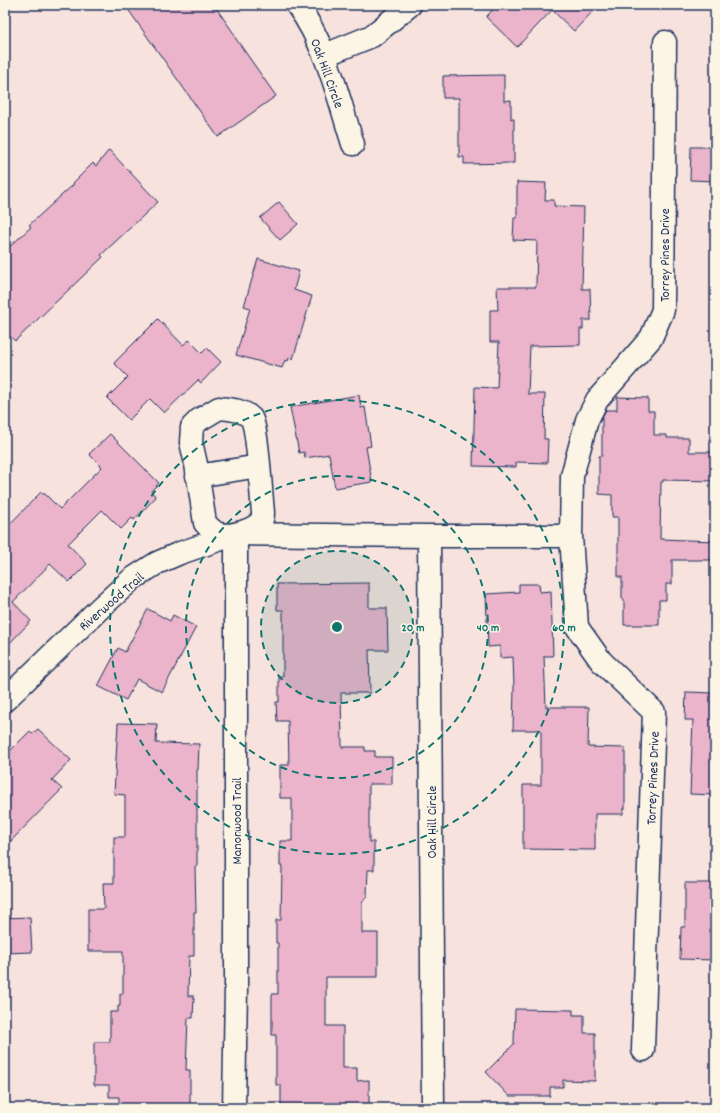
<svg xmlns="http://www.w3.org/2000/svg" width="720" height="1113" viewBox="0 0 720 1113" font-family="Dekko,sans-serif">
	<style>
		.building { fill: #ebb4ca; stroke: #1b2f5e }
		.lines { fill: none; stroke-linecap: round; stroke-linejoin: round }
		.minor-casing { stroke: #1b2f5e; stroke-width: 25 }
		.minor { stroke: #fcf5e5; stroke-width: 22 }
		.ring { fill: none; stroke: #0f766e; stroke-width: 2; stroke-dasharray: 7 5 }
		.labels { text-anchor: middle; stroke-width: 3; stroke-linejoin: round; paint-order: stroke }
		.street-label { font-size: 14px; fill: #1b2f5e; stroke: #fcf5e5 }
		.centre { fill: #0f766e; stroke: #fcf5e5; stroke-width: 2 }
		.ring-label { font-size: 12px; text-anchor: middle; font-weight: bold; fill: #0f766e; stroke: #fcf5e5; stroke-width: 3; stroke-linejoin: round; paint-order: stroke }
	</style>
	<rect width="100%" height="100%" fill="#f7e2dd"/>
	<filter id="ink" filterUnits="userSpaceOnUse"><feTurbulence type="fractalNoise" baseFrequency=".025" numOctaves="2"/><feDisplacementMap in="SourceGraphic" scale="8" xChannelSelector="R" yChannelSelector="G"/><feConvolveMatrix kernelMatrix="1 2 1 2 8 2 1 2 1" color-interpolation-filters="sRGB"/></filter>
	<g filter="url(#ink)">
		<!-- building -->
		<path class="building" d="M 125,5 L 214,5 L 235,35 L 234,36 L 276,96 L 218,137 Z
			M 497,5 L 599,5 L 574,31 L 552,10 L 517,47 L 486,17 Z
			M 504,75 L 504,101 L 511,100 L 511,119 L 514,119 L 514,163 L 464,164 L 464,157 L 459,157 L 459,98 L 443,98 L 443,76 Z
			M 691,147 L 715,147 L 715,181 L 690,180 Z
			M 109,150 L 158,202 L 101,255 L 103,257 L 15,341 L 5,331 L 5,251 L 31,227 L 29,225 L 74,184 L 73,183 L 93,163 L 96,166 Z
			M 517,182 L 546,183 L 545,200 L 554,200 L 554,206 L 584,207 L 582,289 L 590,289 L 591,320 L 583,320 L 583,329 L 580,329 L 580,345 L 530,346 L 528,394 L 545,394 L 544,439 L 548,439 L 547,463 L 516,462 L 516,467 L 473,466 L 475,387 L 497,388 L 499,342 L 490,342 L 490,310 L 498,310 L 497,287 L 536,287 L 537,241 L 513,240 L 514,218 L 517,218 Z
			M 279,202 L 298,224 L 280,240 L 260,218 Z
			M 258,259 L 299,271 L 294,290 L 312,296 L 293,359 L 289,358 L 288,361 L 285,360 L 282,368 L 236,355 L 250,308 L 244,306 Z
			M 158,319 L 183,345 L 189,340 L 202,353 L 207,348 L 221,362 L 201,383 L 198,380 L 164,413 L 150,399 L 129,420 L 107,398 L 128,377 L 114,363 Z
			M 359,395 L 361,408 L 365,407 L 371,446 L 366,447 L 372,482 L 335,488 L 329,454 L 305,458 L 304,452 L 299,453 L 290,407 Z
			M 617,397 L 648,398 L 648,411 L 654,411 L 654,435 L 667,435 L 667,438 L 689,438 L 689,452 L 715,452 L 715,481 L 663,480 L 663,482 L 661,482 L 660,539 L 715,541 L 715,560 L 672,560 L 672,584 L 666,584 L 666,600 L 659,600 L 659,625 L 624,625 L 624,599 L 622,599 L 622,577 L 618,577 L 618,517 L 612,517 L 612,495 L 599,494 L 599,456 L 602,456 L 602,417 L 606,410 L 617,410 Z
			M 110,434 L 159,483 L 151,491 L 156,497 L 134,520 L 132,518 L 121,529 L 102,510 L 68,544 L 87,564 L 69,582 L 50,564 L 13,602 L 31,621 L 5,648 L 5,529 L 41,492 L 43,494 L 45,494 L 60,509 L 102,467 L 89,454 Z
			M 369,583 L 369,608 L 387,608 L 388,650 L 369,650 L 370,693 L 341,693 L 342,747 L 365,747 L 365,751 L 375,751 L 375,757 L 392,757 L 392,784 L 369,784 L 369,842 L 374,842 L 374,870 L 368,870 L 367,896 L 362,903 L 362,933 L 378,933 L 378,977 L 326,977 L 326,1026 L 343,1026 L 343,1068 L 357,1068 L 357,1081 L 369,1080 L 369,1108 L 281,1108 L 281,1085 L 276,1085 L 276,1035 L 272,1035 L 272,994 L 278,994 L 278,943 L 276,943 L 276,920 L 281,920 L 282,866 L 280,866 L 280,841 L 292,841 L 292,798 L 280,798 L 280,765 L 289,765 L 288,721 L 277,721 L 276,702 L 279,702 L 279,677 L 283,677 L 283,610 L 277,610 L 277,584 Z
			M 519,584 L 539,584 L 540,592 L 551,591 L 553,656 L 544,656 L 546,707 L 589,707 L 588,747 L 625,748 L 625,809 L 623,809 L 623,814 L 595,814 L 595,850 L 523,849 L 523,785 L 541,785 L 541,730 L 513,730 L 514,687 L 513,657 L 500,658 L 500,646 L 488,647 L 486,594 L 519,592 Z
			M 148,609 L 170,621 L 173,615 L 196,627 L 162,692 L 137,679 L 126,700 L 98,686 L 118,648 L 125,652 Z
			M 686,692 L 715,693 L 715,795 L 690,794 L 693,720 L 685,720 Z
			M 118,723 L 157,724 L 156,743 L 199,744 L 198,770 L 197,770 L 197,866 L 195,866 L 196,912 L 194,912 L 194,956 L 189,956 L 188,996 L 194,996 L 193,1018 L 188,1018 L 186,1070 L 190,1070 L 190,1108 L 119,1108 L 119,1097 L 109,1097 L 109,1085 L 94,1085 L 94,1042 L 110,1042 L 110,1012 L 118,1012 L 118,1006 L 120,1006 L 120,994 L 123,994 L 123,951 L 88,951 L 88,909 L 104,909 L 103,883 L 114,883 L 114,837 L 125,837 L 125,795 L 114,794 Z
			M 38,729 L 71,760 L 52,780 L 62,789 L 5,847 L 5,756 L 30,731 L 32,734 Z
			M 685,883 L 715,883 L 715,960 L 680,959 L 681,927 L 685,927 Z
			M 30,917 L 32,952 L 5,953 L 5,918 Z
			M 515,1009 L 573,1010 L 573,1015 L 584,1015 L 584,1033 L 595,1033 L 595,1081 L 563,1080 L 563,1087 L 550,1087 L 550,1096 L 509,1096 L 486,1072 L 514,1044 Z"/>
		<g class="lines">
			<!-- minor casing -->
			<g class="minor-casing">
				<path id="minor" d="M 297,5 C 327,46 338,97 353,144
					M 325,55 L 372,36 L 410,5
					M 219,408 C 230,409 244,410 251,418 C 258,428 261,496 263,512 C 263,515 263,517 262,519 C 257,530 231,537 219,534 C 213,532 209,527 205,523 L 196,464 L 191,442 L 192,427 L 199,420 Z
					M 197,476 L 259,466
					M 429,536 L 433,1108
					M 5,700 L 100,608 L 132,579 L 157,563 L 180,553 L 236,534 L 429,536 L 571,536
					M 643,1050 L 654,712 L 601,661 L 577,627 L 571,536 L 572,476 L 587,420 L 597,400 L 651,338 L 663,310 L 665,42
					M 234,1108 L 236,989 L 236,534"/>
			</g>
			<!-- minor -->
			<use href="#minor" class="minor"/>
		</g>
	</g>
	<!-- distance rings -->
	<circle cx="337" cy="627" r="76" fill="#0f766e" fill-opacity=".12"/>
	<g class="ring">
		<circle cx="337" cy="627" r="76"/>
		<circle cx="337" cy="627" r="151"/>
		<circle cx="337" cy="627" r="227"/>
	</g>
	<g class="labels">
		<!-- street labels -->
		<g class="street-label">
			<text transform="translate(328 73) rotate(70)" y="5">Oak Hill Circle</text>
			<text transform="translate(664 255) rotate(-90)" y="5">Torrey Pines Drive</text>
			<text transform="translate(111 601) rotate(-41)" y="5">Riverwood Trail</text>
			<text transform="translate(652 778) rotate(-88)" y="5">Torrey Pines Drive</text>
			<text transform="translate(236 821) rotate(-90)" y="5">Manorwood Trail</text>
			<text transform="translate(431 822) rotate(-90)" y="5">Oak Hill Circle</text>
		</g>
	</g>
	<circle cx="337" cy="627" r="6" class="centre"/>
	<g class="ring-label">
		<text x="413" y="631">20 m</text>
		<text x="488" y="631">40 m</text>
		<text x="564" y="631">60 m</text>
	</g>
	<!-- margin -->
	<rect width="720" height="1113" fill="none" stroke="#fcf5e5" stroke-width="20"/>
	<rect x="10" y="10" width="700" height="1093" fill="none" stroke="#1b2f5e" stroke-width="1.5" filter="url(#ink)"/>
</svg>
